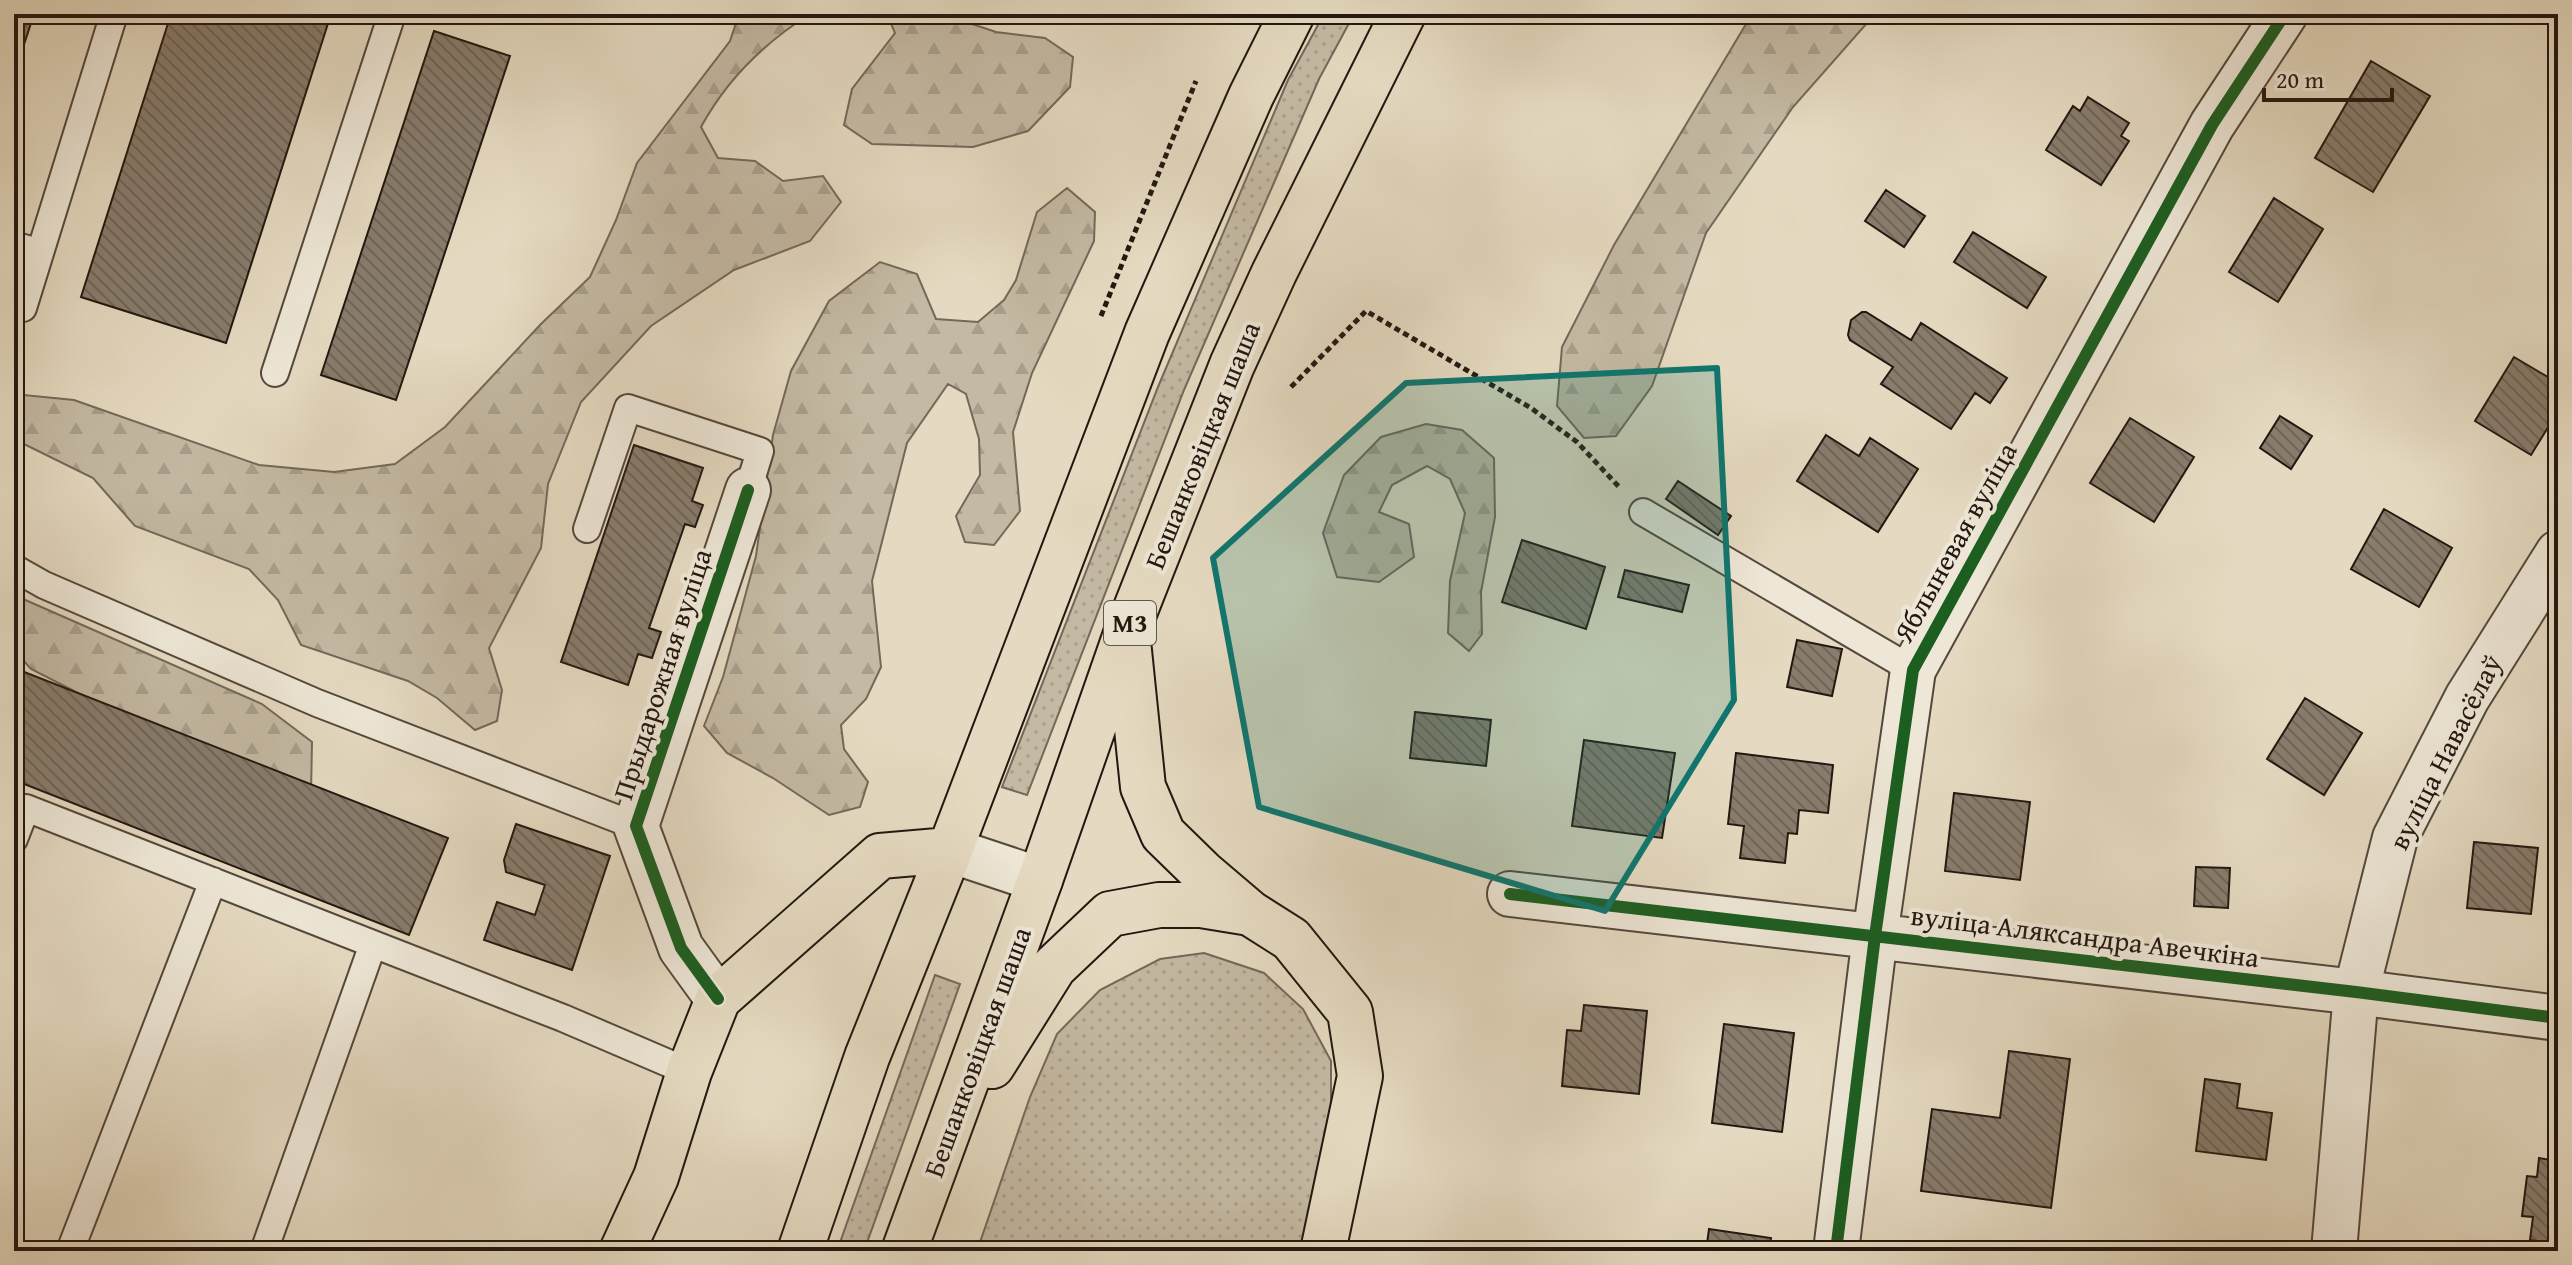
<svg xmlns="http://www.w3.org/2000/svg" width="2572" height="1265" viewBox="0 0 2572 1265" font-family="'Gentium Book Plus',serif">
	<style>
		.grass { fill: url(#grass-dots); stroke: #74685a; stroke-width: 2 }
		.forest { fill: url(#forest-firs); stroke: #74685a; stroke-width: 2 }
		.building { fill: url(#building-back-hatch); stroke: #231711; stroke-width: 2 }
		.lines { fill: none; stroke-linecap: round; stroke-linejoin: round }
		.service-casing { stroke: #54483d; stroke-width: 30 }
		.minor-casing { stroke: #54483d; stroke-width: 48 }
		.primary-casing { stroke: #231711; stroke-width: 48 }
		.path { stroke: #231711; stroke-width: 5; stroke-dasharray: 6 4; stroke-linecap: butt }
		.service { stroke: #eee7d7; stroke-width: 26 }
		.minor { stroke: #eee7d7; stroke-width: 44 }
		.primary { stroke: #e5dac1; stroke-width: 44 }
		.cycleway-casing { stroke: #eee7d7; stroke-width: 17 }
		.cycleway { stroke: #1b5e20; stroke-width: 12 }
		.marked { fill: #0f766e; fill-opacity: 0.2; stroke: #0f766e; stroke-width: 6; stroke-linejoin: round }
		.labels { text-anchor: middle; stroke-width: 8; stroke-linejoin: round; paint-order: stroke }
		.shield { fill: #eee7d7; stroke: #60554c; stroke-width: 2 }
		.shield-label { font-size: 26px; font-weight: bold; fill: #231711 }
		.street-label { font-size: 28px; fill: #231711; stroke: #eee7d7 }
	</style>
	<defs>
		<pattern id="grass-dots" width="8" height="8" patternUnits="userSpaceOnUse" patternTransform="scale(2)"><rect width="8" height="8" fill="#c4b9a3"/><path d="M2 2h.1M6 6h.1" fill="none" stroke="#a89e8b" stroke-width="1.8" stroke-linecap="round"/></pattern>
		<pattern id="forest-firs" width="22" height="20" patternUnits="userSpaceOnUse" patternTransform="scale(2)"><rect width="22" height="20" fill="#c4b9a3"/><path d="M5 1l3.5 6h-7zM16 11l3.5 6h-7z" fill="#a89e8b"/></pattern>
		<pattern id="building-back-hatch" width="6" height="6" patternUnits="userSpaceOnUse" patternTransform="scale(2)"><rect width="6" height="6" fill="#887c6d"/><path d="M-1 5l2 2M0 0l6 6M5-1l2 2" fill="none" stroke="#6f6558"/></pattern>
	</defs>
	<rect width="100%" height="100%" fill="#e5dac1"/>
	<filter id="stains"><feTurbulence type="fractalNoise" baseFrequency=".0025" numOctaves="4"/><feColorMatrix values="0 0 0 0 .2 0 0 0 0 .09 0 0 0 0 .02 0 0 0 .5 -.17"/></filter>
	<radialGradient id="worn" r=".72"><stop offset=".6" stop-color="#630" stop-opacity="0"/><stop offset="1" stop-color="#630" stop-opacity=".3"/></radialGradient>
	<!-- grass -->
	<path class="grass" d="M 1324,14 L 1354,14 L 1319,79 L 1184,390 L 1027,795 L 1002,787 L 1158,387 L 1288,80 Z
		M 1204,953 L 1264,973 L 1303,1009 L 1331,1061 L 1331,1123 L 1303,1251 L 977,1251 L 1030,1097 L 1057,1034 L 1100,990 L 1160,959 Z
		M 935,975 L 960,984 L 864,1251 L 837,1251 Z"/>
	<!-- forest -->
	<path class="forest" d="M 739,14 L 810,14 C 764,43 727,79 701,127 L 718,158 L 755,161 L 783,181 L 823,176 L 841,202 L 810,241 L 734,270 L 651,326 L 581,402 L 548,484 L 541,548 L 489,648 L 502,690 L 497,721 L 475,730 L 437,698 L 408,681 L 301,645 L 278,600 L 249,569 L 135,526 L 93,478 L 26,445 L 14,442 L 14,394 L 74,400 L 259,465 L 334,472 L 395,464 L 445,427 L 540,325 L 590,277 L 616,220 L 637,163 L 730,41 Z
		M 887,14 L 942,14 L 996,32 L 1045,38 L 1073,57 L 1070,87 L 1028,131 L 973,147 L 872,144 L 844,125 L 852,89 L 895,33 Z
		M 1752,14 L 1875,14 L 1793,107 L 1706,233 L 1652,386 L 1616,436 L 1584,438 L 1557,406 L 1562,347 L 1614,245 Z
		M 1067,188 L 1095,212 L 1094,241 L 1032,373 L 1013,432 L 1020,511 L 994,545 L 965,542 L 956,516 L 980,475 L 979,439 L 966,394 L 948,384 L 907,443 L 872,581 L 881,667 L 866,699 L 841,725 L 844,749 L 868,782 L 860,807 L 829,815 L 773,778 L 727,753 L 704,726 L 723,677 L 756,556 L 773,435 L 791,371 L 829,301 L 880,262 L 917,274 L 936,319 L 978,322 L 1004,300 L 1016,280 L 1037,212 Z
		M 1426,424 L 1462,430 L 1494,458 L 1495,517 L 1481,592 L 1482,634 L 1469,651 L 1448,633 L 1450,581 L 1465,513 L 1450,479 L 1427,466 L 1392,485 L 1379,512 L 1409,524 L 1414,557 L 1379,582 L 1337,577 L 1323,533 L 1344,475 L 1381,437 Z
		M 14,595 L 262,704 L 312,742 L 311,794 L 115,712 L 31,669 L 14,650 Z"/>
	<!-- building -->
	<path class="building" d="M 14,14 L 34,14 L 14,75 Z
		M 171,14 L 331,14 L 226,343 L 81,297 Z
		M 434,31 L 510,56 L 396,400 L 321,375 Z
		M 2371,61 L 2430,96 L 2373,192 L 2315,158 Z
		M 2088,97 L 2129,123 L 2121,136 L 2129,141 L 2101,185 L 2046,150 L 2073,106 L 2080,111 Z
		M 1886,190 L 1925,216 L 1904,247 L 1865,221 Z
		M 2274,198 L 2323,229 L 2278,302 L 2229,272 Z
		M 1973,232 L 2046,277 L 2027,308 L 1954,262 Z
		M 1862,312 L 1866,312 L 1911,340 L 1921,323 L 2007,378 L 1990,403 L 1975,393 L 1951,429 L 1881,384 L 1893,367 L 1850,340 L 1848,335 L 1851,320 Z
		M 2514,357 L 2558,383 L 2558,411 L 2531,455 L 2475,421 Z
		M 2280,416 L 2312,436 L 2291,469 L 2260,448 Z
		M 2130,418 L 2194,457 L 2154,522 L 2090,483 Z
		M 1826,435 L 1859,456 L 1870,438 L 1918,469 L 1878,532 L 1797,481 Z
		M 634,445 L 703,468 L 692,501 L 703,505 L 695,527 L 685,524 L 649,628 L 661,632 L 652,658 L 638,654 L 628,685 L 561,662 Z
		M 1678,481 L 1731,516 L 1718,535 L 1666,499 Z
		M 2384,509 L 2452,548 L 2419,607 L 2351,569 Z
		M 1522,540 L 1605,567 L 1586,629 L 1502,602 Z
		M 1625,570 L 1689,585 L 1682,612 L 1618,597 Z
		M 1797,640 L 1842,649 L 1832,696 L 1787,687 Z
		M 14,668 L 448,838 L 409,935 L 14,780 Z
		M 2305,698 L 2362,733 L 2324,795 L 2267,759 Z
		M 1415,712 L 1491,720 L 1486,766 L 1410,758 Z
		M 1584,740 L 1675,753 L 1662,838 L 1572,826 Z
		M 1736,753 L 1833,765 L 1828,813 L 1799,810 L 1797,834 L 1788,833 L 1785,863 L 1740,858 L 1744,826 L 1728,824 Z
		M 1954,793 L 2030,802 L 2020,880 L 1945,871 Z
		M 516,824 L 610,856 L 572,970 L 484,940 L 497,902 L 535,915 L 545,885 L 506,872 L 504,860 Z
		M 2474,842 L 2538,848 L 2531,914 L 2467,908 Z
		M 2196,867 L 2230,868 L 2228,908 L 2194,906 Z
		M 1584,1005 L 1647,1011 L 1639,1094 L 1562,1086 L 1567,1030 L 1581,1031 Z
		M 1724,1024 L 1794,1033 L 1782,1132 L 1712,1123 Z
		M 2009,1051 L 2070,1059 L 2051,1208 L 1921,1191 L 1932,1109 L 2000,1118 Z
		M 2205,1079 L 2240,1084 L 2237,1108 L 2272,1113 L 2266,1160 L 2196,1151 Z
		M 2539,1158 L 2558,1161 L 2558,1244 L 2530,1240 L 2533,1217 L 2522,1216 L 2527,1176 L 2537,1177 Z
		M 1709,1229 L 1771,1238 L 1769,1251 L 1706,1251 Z
		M 1464,1242 L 1513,1244 L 1512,1251 L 1463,1251 Z"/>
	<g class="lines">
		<!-- service casing -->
		<g class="service-casing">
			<path id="service" d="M 14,245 L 40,253
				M 23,308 L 114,14
				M 275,373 L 392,14
				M 1643,512 L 1913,670
				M 587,529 L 628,408 L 760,451 L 748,490
				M 14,568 L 44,585 L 317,703 L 636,826
				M 14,839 L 26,808 L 373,944
				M 70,1251 L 213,881
				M 264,1251 L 373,944 L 563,1018 L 689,1072"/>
		</g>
		<!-- minor casing -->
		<g class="minor-casing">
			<path id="minor" d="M 950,850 L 1040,880
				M 1510,894 L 2356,992 L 2558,1018
				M 718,999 L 681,948 L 636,826 L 748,490
				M 1836,1251 L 1875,936 L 1913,670 L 2212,125 L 2285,14
				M 2334,1251 L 2356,992 L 2395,838 L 2467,698 L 2558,553"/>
		</g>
		<!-- primary casing -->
		<g class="primary-casing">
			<path id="primary" d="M 1128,641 L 1143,787 L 1163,834 L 1203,873 L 1250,913 L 1291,939 L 1350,1012 L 1360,1076 L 1323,1251
				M 992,1066 L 1054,967 L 1110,914 L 1159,905 L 1201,905 L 1250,913
				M 622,1251 L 656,1177 L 689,1072 L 718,999 L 880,856 L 950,850
				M 800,1251 L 867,1057 L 950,850 L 1147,333 L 1251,96 L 1292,14
				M 904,1251 L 1040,880 L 1127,631 L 1232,365 L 1274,273 L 1403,14"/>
		</g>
		<!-- path -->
		<path class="path" d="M 1101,316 L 1196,81
			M 1291,387 L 1366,311 L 1531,408 L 1577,442 L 1620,488"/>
		<!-- service -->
		<use href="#service" class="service"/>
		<!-- minor -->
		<use href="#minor" class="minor"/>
		<!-- primary -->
		<use href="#primary" class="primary"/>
		<!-- cycleway casing -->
		<g class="cycleway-casing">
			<path id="cycleway" d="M 1510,894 L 2356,992 L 2558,1018
				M 718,999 L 681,948 L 636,826 L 748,490
				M 1836,1251 L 1875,936 L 1913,670 L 2212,125 L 2285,14"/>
		</g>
		<!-- cycleway -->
		<use href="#cycleway" class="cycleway"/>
	</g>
	<!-- marked area -->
	<path class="marked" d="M 1717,368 L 1734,700 L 1605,911 L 1259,807 L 1213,558 L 1406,383 Z"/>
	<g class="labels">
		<!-- shield labels -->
		<rect class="shield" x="1104" y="601" width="52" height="44" rx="6"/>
		<g class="shield-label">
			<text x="1130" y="632">М3</text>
		</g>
		<!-- street labels -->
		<g class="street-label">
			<text transform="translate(1202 445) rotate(-68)" y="10">Бешанковіцкая шаша</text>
			<text transform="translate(1955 542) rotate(-61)" y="10">Яблыневая вуліца</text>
			<text transform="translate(662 674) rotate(-72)" y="10">Прыдарожная вуліца</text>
			<text transform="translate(2445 752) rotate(-63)" y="10">вуліца Навасёлаў</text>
			<text transform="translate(2085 936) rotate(7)" y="10">вуліца Аляксандра Авечкіна</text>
			<text transform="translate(977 1052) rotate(-70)" y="10">Бешанковіцкая шаша</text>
		</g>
	</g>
	<!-- margin -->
	<rect width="2572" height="1265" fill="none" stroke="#e5dac1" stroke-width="48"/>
	<rect x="16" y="16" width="2540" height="1233" fill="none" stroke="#231711" stroke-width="4"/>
	<rect x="24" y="24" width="2524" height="1217" fill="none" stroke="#231711" stroke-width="2"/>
	<!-- scale -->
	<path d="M2264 88v12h128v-12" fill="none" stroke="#231711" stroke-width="4"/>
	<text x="2276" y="88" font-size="24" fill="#231711" stroke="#eee7d7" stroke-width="6" paint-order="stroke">20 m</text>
	<rect width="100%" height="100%" filter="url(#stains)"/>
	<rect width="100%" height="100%" fill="url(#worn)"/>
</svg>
